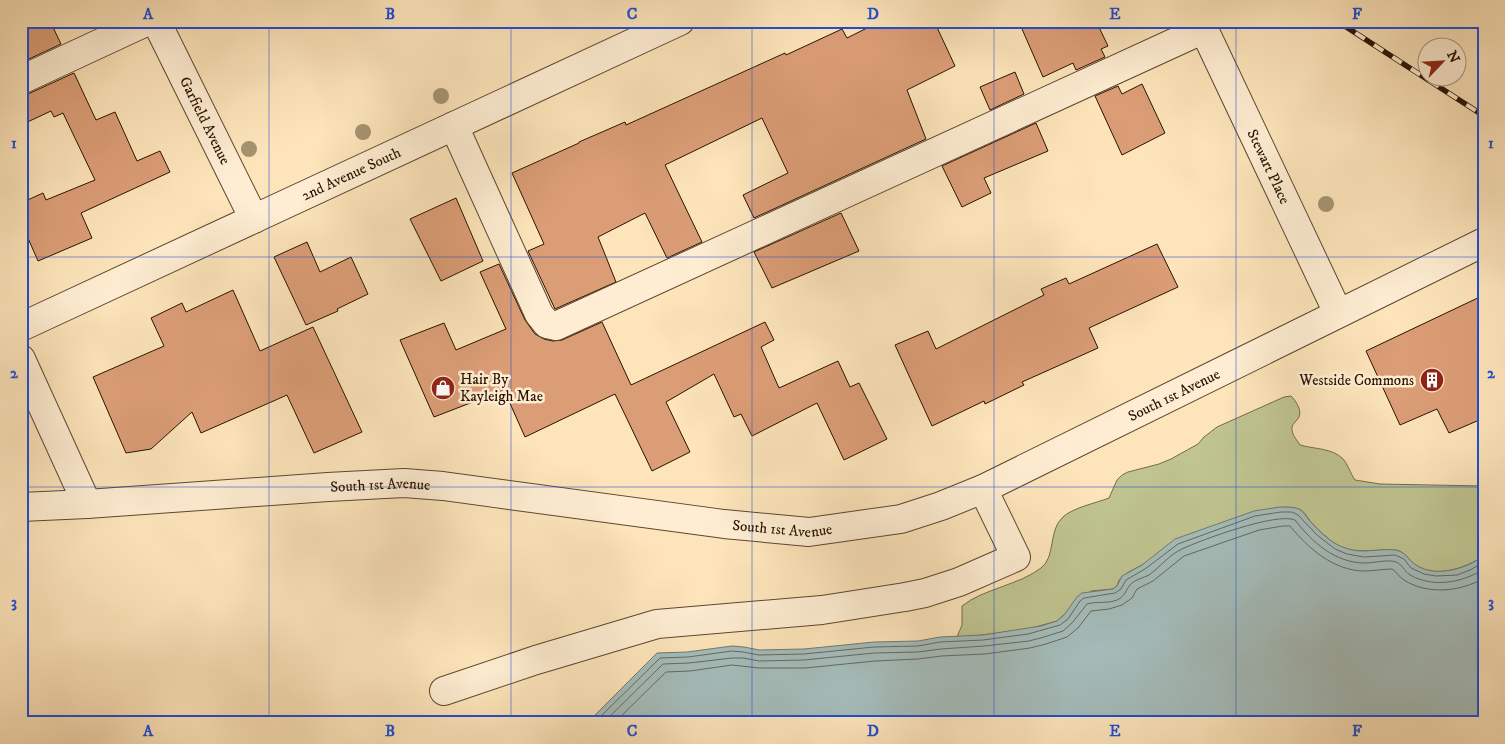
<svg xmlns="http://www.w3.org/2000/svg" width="1505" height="744" viewBox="0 0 1505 744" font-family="'IM FELL DW Pica',serif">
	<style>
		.green { fill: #bfc490; stroke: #746c48 }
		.water { fill: #a4bcba; stroke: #727870 }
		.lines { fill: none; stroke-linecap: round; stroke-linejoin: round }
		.shore { stroke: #66685e; stroke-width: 1 }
		.building { fill: #db9d76; stroke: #281301 }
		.minor-casing { stroke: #5d472f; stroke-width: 30 }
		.minor { stroke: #feedd2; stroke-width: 28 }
		.rail-casing { stroke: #281301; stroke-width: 5.5 }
		.rail { stroke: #feedd2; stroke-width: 4; stroke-dasharray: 11; stroke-linecap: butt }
		.tree { fill: #a59370 }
		.grid { fill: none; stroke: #1d4ed8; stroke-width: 1; stroke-opacity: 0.55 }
		.labels { text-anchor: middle; stroke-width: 5; stroke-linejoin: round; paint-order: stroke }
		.street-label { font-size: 15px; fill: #281301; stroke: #feedd2 }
		.poi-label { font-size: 15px; fill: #281301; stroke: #feedd2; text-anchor: start }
		.neatline { fill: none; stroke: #1d4ed8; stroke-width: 2 }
		.grid-label { font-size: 16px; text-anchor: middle; font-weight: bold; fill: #1d4ed8 }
	</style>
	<rect width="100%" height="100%" fill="#fde4ba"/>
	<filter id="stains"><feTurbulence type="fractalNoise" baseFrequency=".004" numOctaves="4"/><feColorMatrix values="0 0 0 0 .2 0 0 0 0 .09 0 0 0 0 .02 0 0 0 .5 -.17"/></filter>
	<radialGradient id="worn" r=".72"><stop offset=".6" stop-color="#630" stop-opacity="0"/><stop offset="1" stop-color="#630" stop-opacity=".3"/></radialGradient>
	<!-- green -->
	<path class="green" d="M 1291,396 C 1296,401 1302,410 1299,417 C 1297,421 1293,423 1292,427 C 1291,434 1297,440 1300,445 C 1313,449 1333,448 1343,459 C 1348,464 1350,473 1355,480 L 1380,484 L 1484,486 L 1484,556 C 1465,568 1436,579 1415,565 C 1408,559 1404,550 1394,550 C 1374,549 1356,555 1337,545 C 1328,539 1318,530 1311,522 C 1308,519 1305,512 1301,510 C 1294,506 1278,507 1271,509 L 1150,560 L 1142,565 L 1127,573 L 1119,580 L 1117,586 L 1113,589 L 1091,591 L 1057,621 L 1028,629 L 983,635 L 957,637 L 962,625 L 962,606 C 983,589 1019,585 1041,568 C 1056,557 1048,530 1063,517 C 1072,508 1096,503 1109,498 L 1117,480 L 1122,475 L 1128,472 L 1159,464 L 1171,459 L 1198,444 L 1204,437 L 1217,427 L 1284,397 Z"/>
	<!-- water -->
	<path class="water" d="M 1280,507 C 1287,507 1293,507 1299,509 C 1304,512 1306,517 1309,520 C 1317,529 1328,540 1338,545 C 1361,556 1373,548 1395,550 C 1405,551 1408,560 1416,565 C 1436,578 1465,569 1484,556 L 1484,723 L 587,723 L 657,653 L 687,652 L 732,646 L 744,647 L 759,650 L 804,649 L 874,642 L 918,641 L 940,637 L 983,635 L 1041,626 L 1057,621 L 1064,615 L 1077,597 L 1082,593 L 1113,589 L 1117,586 L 1122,576 L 1142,565 L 1175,539 L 1254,511 Z"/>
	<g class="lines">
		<!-- shore -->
		<path class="shore" d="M 594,723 L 660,658 L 688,657 L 732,651 L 743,652 L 759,655 L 804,654 L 874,647 L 918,646 L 940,642 L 983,640 L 1028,634 L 1060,625 L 1068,619 L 1080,601 L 1084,598 L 1115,593 L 1121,589 L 1126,580 L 1145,569 L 1178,544 L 1255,516 L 1281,512 L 1292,512 L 1298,515 L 1317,535 L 1335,549 L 1347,554 L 1364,557 L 1395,555 L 1404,559 L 1411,568 L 1424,574 L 1436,576 L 1457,575 L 1470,570 L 1484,562
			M 603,723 L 663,664 L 689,663 L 732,658 L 743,658 L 759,661 L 804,660 L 874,653 L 918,652 L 941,649 L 984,646 L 1029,641 L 1044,637 L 1063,631 L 1072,623 L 1087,604 C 1097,601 1107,604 1117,600 C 1126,596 1126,588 1132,583 C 1137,579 1143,578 1149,575 C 1160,567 1169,555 1182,549 C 1201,540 1277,512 1295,520 C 1312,542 1335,563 1365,563 C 1375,563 1387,559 1396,562 C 1402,564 1404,571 1410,575 C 1433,588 1462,583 1484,569
			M 614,723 L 666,672 L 690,671 L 732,665 L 759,668 L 805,668 L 875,661 L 918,659 L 941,656 L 985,654 L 1030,648 L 1046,644 L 1067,637 L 1078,628 L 1091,611 L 1109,609 L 1122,605 L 1132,598 L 1137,589 L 1153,581 L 1184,556 L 1259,530 L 1283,526 L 1290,526 C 1309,549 1334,571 1365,571 C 1374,571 1383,569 1392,569 C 1397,572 1399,577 1404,580 C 1427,595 1461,592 1484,578"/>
	</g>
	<!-- building -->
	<path class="building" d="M 21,21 L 50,21 L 61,44 L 29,59 L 21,40 Z
		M 881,21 L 934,21 L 955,66 L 907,90 L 926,139 L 754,218 L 743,195 L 788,173 L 762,118 L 665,165 L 702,242 L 667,258 L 645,213 L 598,237 L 616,282 L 555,309 L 528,251 L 544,244 L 512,173 L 579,143 L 579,142 L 625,122 L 626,125 L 785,53 L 786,55 L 842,29 L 847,38 Z
		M 1038,21 L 1096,21 L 1108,46 L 1101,49 L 1105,57 L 1076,70 L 1073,63 L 1043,77 L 1022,29 Z
		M 1015,72 L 1024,94 L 990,110 L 980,87 Z
		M 74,73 L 96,120 L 115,112 L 137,161 L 160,151 L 170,172 L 81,213 L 92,238 L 38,261 L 21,222 L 21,203 L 43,193 L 46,200 L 95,180 L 63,113 L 54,117 L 51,111 L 21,125 L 21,95 L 28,94 Z
		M 1142,84 L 1165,133 L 1122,155 L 1095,96 L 1118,86 L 1122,94 Z
		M 1036,123 L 1048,151 L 984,178 L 991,193 L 962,207 L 942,166 Z
		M 456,198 L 483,261 L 441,281 L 410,219 Z
		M 841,213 L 859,251 L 772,288 L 754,252 Z
		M 307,242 L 320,272 L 351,257 L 368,294 L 337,309 L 338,311 L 306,325 L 274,257 Z
		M 1157,244 L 1178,287 L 1089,328 L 1098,348 L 1022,382 L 1024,385 L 985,404 L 984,401 L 932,426 L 895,345 L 928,331 L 936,349 L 1044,295 L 1041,289 L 1066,278 L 1069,284 Z
		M 499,264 L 525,320 L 535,334 L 544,339 L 553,341 L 562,340 L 602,322 L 631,385 L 765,322 L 774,340 L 761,347 L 779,388 L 838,361 L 850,387 L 859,383 L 887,439 L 844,460 L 817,403 L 752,436 L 741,414 L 734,417 L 714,374 L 666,402 L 690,452 L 652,471 L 615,394 L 525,437 L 504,390 L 434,417 L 400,340 L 444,323 L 456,350 L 506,329 L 480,272 Z
		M 233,290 L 260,351 L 313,327 L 362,432 L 314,453 L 287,395 L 201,433 L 192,412 L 151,449 L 126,453 L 93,377 L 164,346 L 151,318 L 182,303 L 186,312 Z
		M 1484,295 L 1484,418 L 1449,433 L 1437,409 L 1400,425 L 1366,351 Z"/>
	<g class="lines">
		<!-- minor casing -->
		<g class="minor-casing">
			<g id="minor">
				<path id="s1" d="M 156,21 L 254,219"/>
				<path id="s2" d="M 1200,21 L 1338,313"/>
				<path d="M 21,80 L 148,21"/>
				<path d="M 454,126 L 539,314 L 547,324 L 556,326 L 1204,29"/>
				<path id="s3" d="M 21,327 L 680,21"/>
				<path d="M 21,359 L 87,504"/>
				<path id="s4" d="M 21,507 L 87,504 L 328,487 L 404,483 L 443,486 L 724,524 L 809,532 L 901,519 L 941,506 L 983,489 L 1484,242"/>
				<path d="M 444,691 L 536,660 L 657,624 L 822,610 L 905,597 L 925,593 L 959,582 L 1016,557 L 983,489"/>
			</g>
		</g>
		<!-- minor -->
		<use href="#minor" class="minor"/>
		<!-- rail casing -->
		<g class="rail-casing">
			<path id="rail" d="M 1337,21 L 1484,116"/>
		</g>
		<!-- rail -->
		<use href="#rail" class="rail"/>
	</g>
	<!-- trees -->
	<g class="tree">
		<circle cx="441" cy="96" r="8"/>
		<circle cx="363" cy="132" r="8"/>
		<circle cx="249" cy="149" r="8"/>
		<circle cx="1326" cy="204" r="8"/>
	</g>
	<!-- grid -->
	<path class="grid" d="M 269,21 L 269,723M 511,21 L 511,723M 752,21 L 752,723M 994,21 L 994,723M 1236,21 L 1236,723M 21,257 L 1484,257M 21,487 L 1484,487"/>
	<!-- icons -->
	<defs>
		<g id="building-disc" transform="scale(1.25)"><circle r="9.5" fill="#8f2418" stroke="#feedd2"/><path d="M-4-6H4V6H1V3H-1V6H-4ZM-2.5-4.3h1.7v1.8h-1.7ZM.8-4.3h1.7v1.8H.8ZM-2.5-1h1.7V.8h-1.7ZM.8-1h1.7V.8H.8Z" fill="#fff"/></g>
		<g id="shop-disc" transform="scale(1.25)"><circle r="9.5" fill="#8f2418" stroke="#feedd2"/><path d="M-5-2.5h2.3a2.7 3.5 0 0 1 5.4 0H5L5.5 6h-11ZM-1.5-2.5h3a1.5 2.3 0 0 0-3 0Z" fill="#fff"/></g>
	</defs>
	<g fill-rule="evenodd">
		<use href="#building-disc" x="1432" y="380"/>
		<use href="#shop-disc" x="443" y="388"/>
	</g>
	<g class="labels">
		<!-- street labels -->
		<g class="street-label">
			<text dy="5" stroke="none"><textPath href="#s1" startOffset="111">Garfield Avenue</textPath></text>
			<text dy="5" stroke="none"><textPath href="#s2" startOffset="161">Stewart Place</textPath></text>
			<text dy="5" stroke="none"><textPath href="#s3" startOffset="364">2nd Avenue South</textPath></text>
			<text dy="5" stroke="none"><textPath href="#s4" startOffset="1185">South 1st Avenue</textPath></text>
			<text dy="5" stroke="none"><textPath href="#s4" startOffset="360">South 1st Avenue</textPath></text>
			<text dy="5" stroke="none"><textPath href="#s4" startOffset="765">South 1st Avenue</textPath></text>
		</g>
		<!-- poi labels -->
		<g class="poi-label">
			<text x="460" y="384">Hair By<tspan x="460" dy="17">Kayleigh Mae</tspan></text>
			<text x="1414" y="385" text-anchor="end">Westside Commons</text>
		</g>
	</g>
	<!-- margin -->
	<rect width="1505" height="744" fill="none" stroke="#fde4ba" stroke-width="55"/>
	<!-- north arrow -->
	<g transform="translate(1442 62) rotate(65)"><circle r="24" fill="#feedd2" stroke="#a8967e"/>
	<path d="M0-4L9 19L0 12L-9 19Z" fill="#8f2418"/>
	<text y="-8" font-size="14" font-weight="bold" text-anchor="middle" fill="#281301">N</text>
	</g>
	<rect x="28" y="28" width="1450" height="688" class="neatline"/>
	<g class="grid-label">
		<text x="148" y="19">A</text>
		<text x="390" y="19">B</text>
		<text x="632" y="19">C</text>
		<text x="873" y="19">D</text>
		<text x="1115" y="19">E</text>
		<text x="1357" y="19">F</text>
		<text x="14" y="148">1</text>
		<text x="1491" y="148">1</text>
		<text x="14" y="378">2</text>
		<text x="1491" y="378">2</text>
		<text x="14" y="607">3</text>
		<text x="1491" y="607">3</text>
		<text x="148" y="736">A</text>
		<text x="390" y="736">B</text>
		<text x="632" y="736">C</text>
		<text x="873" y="736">D</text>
		<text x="1115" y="736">E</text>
		<text x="1357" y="736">F</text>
	</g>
	<rect width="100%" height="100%" filter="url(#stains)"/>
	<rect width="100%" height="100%" fill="url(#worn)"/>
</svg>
